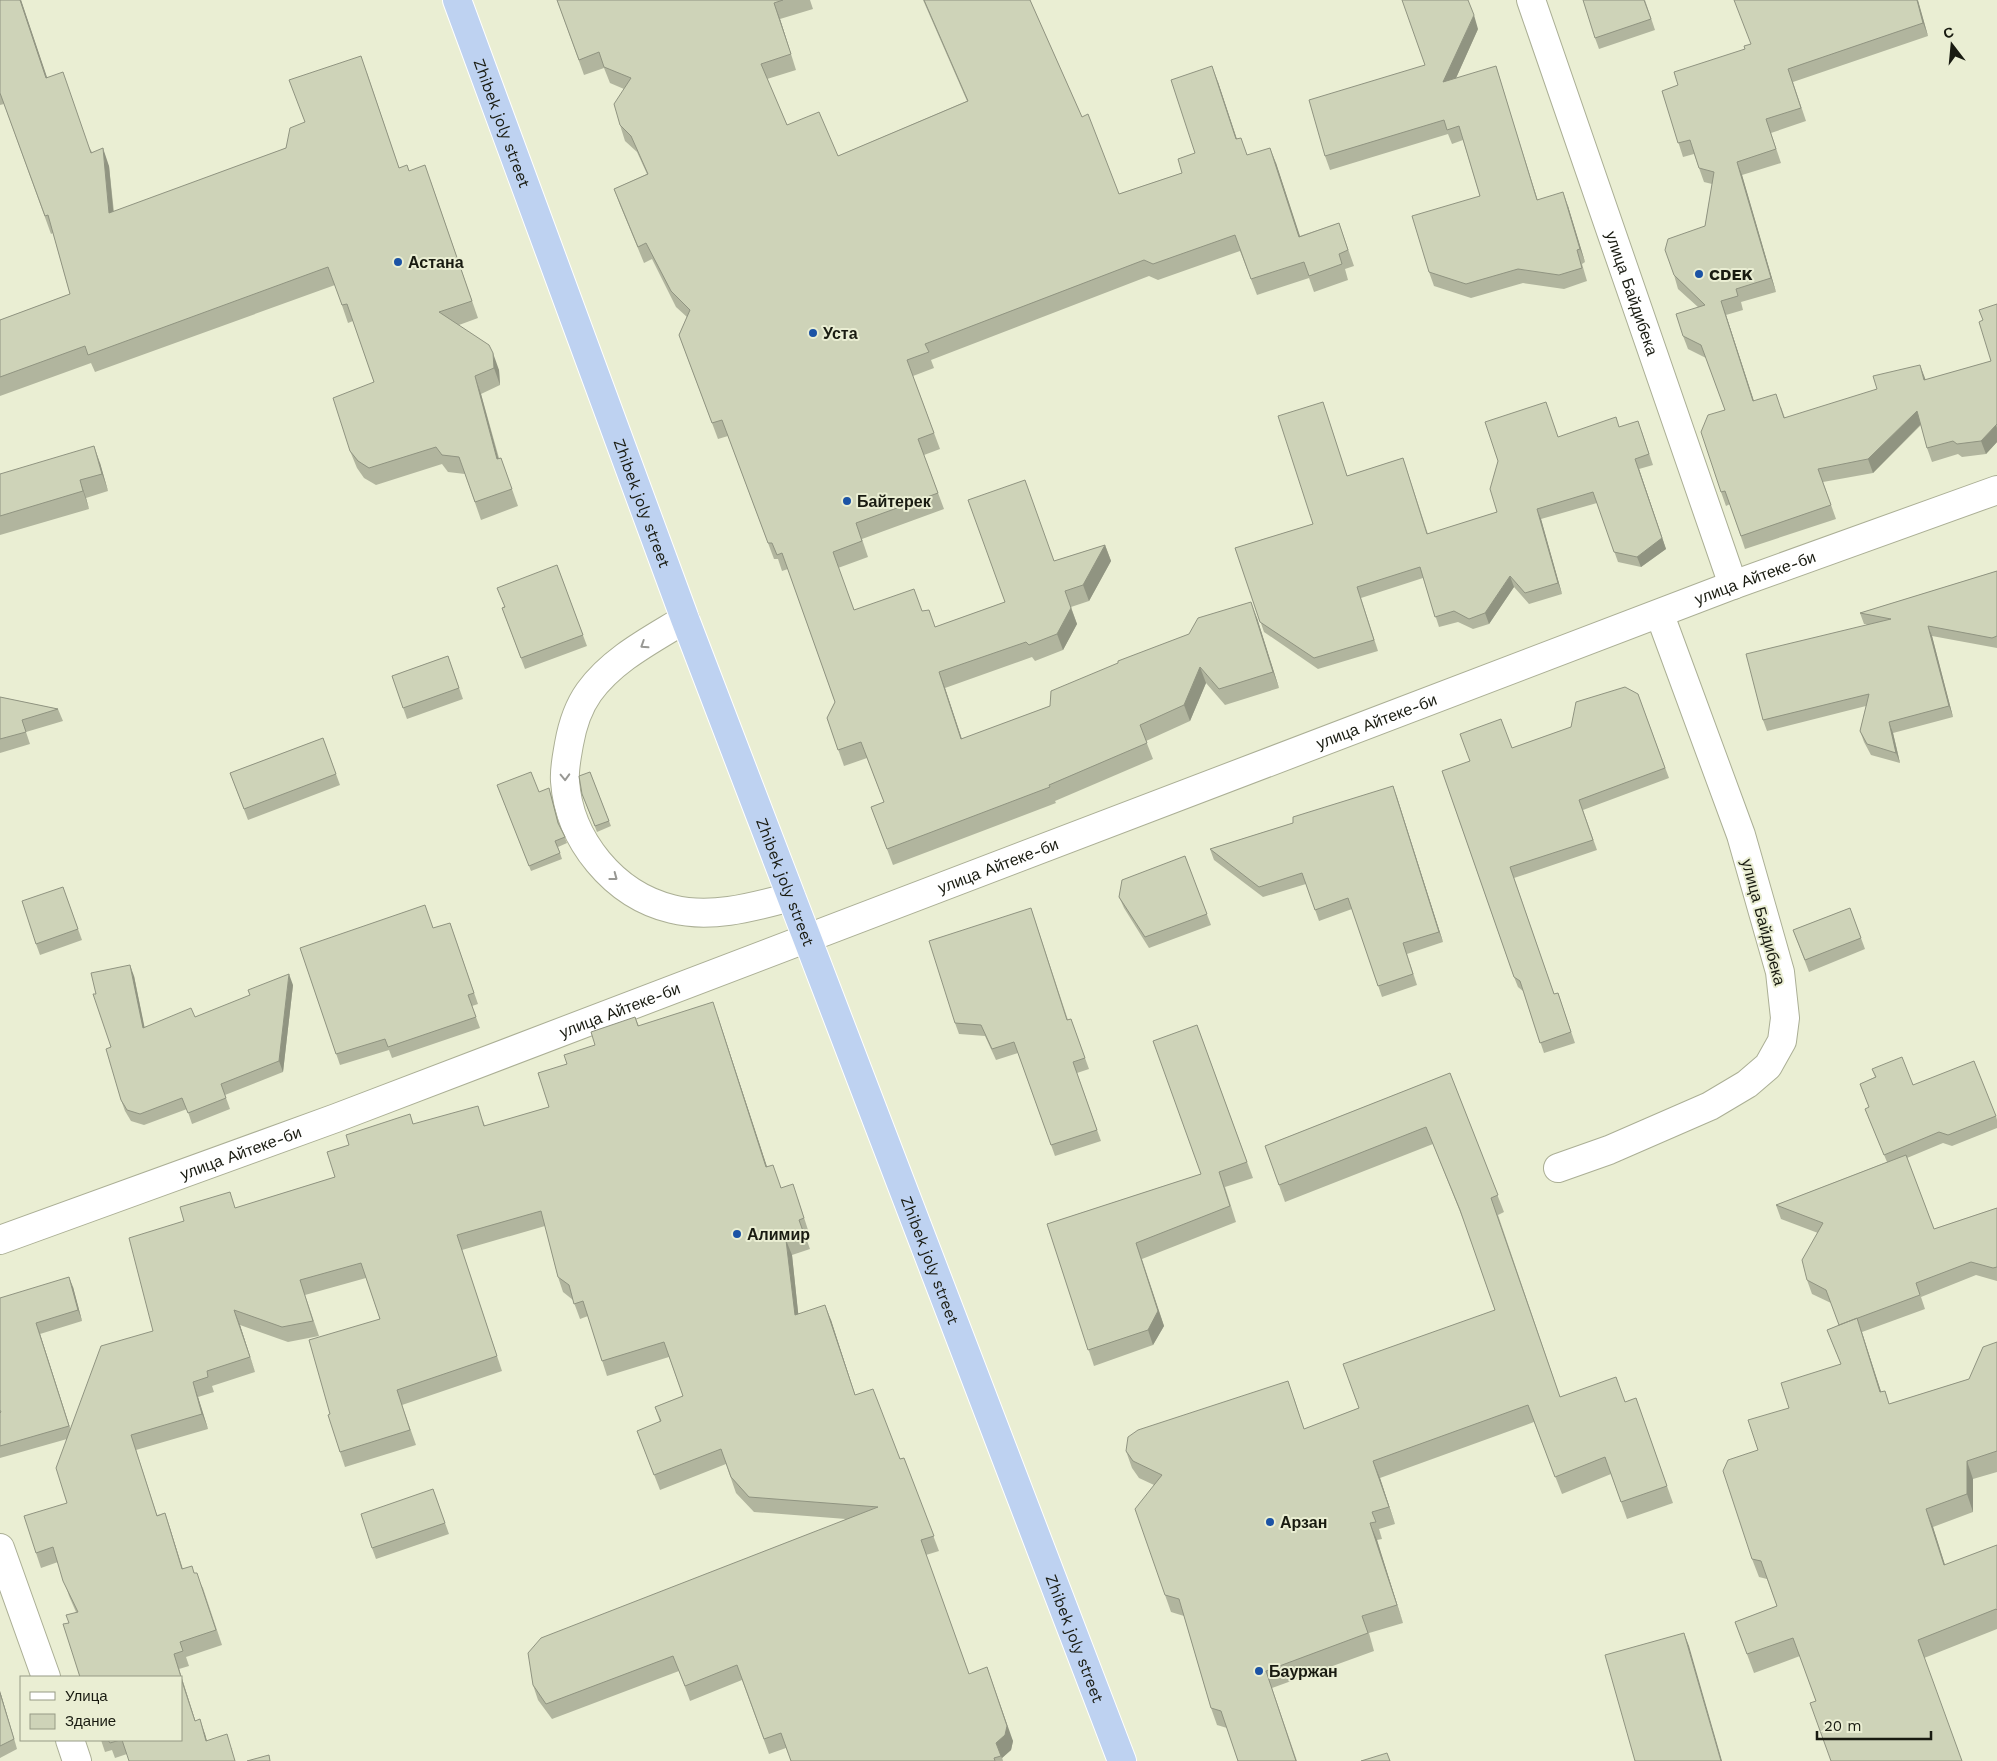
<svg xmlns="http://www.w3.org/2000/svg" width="1997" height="1761" viewBox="0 0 1997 1761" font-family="'Work Sans',sans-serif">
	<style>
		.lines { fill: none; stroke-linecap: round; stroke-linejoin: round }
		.minor-casing { stroke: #abaf95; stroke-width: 30 }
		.highway-casing { stroke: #fff; stroke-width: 30 }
		.minor { stroke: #fff; stroke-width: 28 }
		.highway { stroke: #bed2f1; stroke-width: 28 }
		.wall { fill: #b1b59e }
		.shaded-wall { fill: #909481 }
		.building { fill: #ced3b8; stroke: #909481 }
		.oneway { stroke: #989894 }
		.poi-dot { fill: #1b53a5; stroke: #eaeed3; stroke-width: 2 }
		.labels { text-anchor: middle; stroke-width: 4; stroke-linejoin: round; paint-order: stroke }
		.street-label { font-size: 16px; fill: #191b11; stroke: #eaeed3 }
		.poi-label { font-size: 16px; font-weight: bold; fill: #191b11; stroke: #eaeed3; text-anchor: start }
	</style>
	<rect width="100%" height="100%" fill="#eaeed3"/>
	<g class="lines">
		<!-- minor casing -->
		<g class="minor-casing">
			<g id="minor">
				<path id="s1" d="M 1531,0 L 1733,585"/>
				<path d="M 685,619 C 651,640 613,659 589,692 C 579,706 572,727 569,744 C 567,756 564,769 565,781 C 569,840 614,895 672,909 C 711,919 753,907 791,897"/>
				<path d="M 1558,1168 L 1609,1150 L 1710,1106 L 1747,1084 L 1768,1066 L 1782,1041 L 1785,1018 L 1780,972 L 1741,835 L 1660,615"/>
				<path id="s2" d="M 0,1240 L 336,1118 L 1733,585 L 1997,490"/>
				<path d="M 0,1548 L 46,1677"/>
				<path d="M 70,1740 L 77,1761"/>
			</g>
		</g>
		<!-- highway casing -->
		<g class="highway-casing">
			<g id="highway">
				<path id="s3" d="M 457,0 L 685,619 L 1122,1761"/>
			</g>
		</g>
		<!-- minor -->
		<use href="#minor" class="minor"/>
		<!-- highway -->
		<use href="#highway" class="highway"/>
	</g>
	<!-- wall -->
	<path class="wall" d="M 0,0 L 21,0 L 47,78 L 92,152 L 109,166 L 114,212 L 286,148 L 305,122 L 367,73 L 399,168 L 409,171 L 431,182 L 478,318 L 459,325 L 499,370 L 500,385 L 481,394 L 499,458 L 501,458 L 518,506 L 481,520 L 465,474 L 448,472 L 442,464 L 376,485 L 364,478 L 357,468 L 350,451 L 374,382 L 353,321 L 348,323 L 335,285 L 95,372 L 91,363 L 0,396 L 0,320 L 70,294 L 53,233 L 51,234 L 4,104 L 0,105 Z
		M 557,0 L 810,0 L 813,9 L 780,19 L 796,70 L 767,79 L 787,125 L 838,156 L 967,101 L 923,0 L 1030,0 L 1082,117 L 1119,194 L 1182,173 L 1195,153 L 1218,82 L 1237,139 L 1247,155 L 1276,163 L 1300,236 L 1339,223 L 1354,266 L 1345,269 L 1348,280 L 1314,292 L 1309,278 L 1257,295 L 1240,251 L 1158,280 L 1149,276 L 931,360 L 934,368 L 913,376 L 940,449 L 924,455 L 944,509 L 862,539 L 868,557 L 838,568 L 854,610 L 923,611 L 935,627 L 1005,602 L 1054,561 L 1105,545 L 1111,561 L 1089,601 L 1071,607 L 1077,624 L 1063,650 L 1035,661 L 1032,657 L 945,688 L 962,739 L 1050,706 L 1257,618 L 1279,688 L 1225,705 L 1206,683 L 1190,721 L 1146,741 L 1153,759 L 1055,801 L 1056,803 L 893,865 L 871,807 L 884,802 L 867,758 L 844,766 L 827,718 L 835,702 L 788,569 L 782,571 L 778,559 L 774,559 L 728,436 L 718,439 L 679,335 L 687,317 L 676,307 L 652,259 L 644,263 L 620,205 L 614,189 L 647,174 L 637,152 L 625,141 L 620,125 L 624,89 L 610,83 L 604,68 L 584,75 Z
		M 1645,0 L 1655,30 L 1599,49 L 1595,38 Z
		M 1918,0 L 1928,36 L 1793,82 L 1806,121 L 1771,133 L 1781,163 L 1742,175 L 1776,292 L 1741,302 L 1743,310 L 1726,315 L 1754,401 L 1781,407 L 1785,418 L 1925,380 L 1991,361 L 1983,320 L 1997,304 L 1997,442 L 1986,454 L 1962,457 L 1958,454 L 1932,462 L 1927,448 L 1921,425 L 1873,473 L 1823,482 L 1836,519 L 1745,549 L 1730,504 L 1726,506 L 1721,492 L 1725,410 L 1706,358 L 1688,349 L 1683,336 L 1698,307 L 1678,289 L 1674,275 L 1705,226 L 1712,184 L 1704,182 L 1694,154 L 1683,157 L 1662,91 Z
		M 1478,29 L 1456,78 L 1500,80 L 1537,200 L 1568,206 L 1585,262 L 1582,264 L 1587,281 L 1564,289 L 1523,283 L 1471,298 L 1434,286 L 1429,272 L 1480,196 L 1463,140 L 1452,144 L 1448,134 L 1330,170 L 1325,156 L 1425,65 Z
		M 1323,402 L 1347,476 L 1403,458 L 1428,534 L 1497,512 L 1558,437 L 1620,427 L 1642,432 L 1653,465 L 1639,469 L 1666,549 L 1641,567 L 1618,562 L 1597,503 L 1541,519 L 1562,594 L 1529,604 L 1514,587 L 1489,624 L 1473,629 L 1458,622 L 1439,627 L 1423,578 L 1361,598 L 1378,651 L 1318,669 L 1264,632 L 1235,548 L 1313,524 Z
		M 100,463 L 108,491 L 86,498 L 89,509 L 0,535 L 0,474 Z
		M 557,565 L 587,646 L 525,669 L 502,608 Z
		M 1997,571 L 1997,648 L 1932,636 L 1953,717 L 1893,733 L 1900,763 L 1871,755 L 1864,742 L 1860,731 L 1866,706 L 1767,731 L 1763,720 L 1867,624 L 1864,624 L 1860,613 Z
		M 448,656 L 463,699 L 407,719 L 392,676 Z
		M 1638,694 L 1669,778 L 1583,810 L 1597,850 L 1514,878 L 1554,994 L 1558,993 L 1575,1043 L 1544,1053 L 1523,991 L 1518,987 L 1514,977 L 1442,771 L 1512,748 L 1571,727 Z
		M 0,697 L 58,709 L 63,721 L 26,732 L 30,744 L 0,753 Z
		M 323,738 L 340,785 L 248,820 L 230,773 Z
		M 590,772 L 611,826 L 597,832 L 582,794 Z
		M 497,785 L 551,794 L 560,826 L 567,843 L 558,847 L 562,859 L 531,871 Z
		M 1393,786 L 1443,942 L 1407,954 L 1417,985 L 1382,997 L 1352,909 L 1319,921 L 1306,884 L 1263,897 L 1214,860 L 1210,849 L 1293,823 Z
		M 1185,856 L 1211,925 L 1149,948 L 1124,908 L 1119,897 Z
		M 63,887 L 82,940 L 40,955 L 36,944 Z
		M 1031,908 L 1068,1020 L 1071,1019 L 1089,1069 L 1077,1073 L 1101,1141 L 1055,1156 L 1018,1053 L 996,1060 L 985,1036 L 959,1034 L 955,1023 Z
		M 1850,908 L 1865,949 L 1809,972 L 1793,930 Z
		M 450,923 L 478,1004 L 472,1006 L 480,1028 L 392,1058 L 389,1050 L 340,1065 L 300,948 L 434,928 Z
		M 134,976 L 144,1027 L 195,1017 L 293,985 L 283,1072 L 225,1095 L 230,1109 L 192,1124 L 187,1109 L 144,1125 L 131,1121 L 125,1111 L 121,1100 L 111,1047 L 96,994 Z
		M 635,1017 L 639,1026 L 718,1017 L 767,1167 L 781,1188 L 798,1199 L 809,1233 L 805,1235 L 810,1249 L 792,1255 L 798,1313 L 831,1320 L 855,1395 L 900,1459 L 904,1458 L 939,1551 L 926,1555 L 969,1674 L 1013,1741 L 1011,1750 L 1002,1758 L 1003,1761 L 791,1761 L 786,1748 L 769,1754 L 742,1680 L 690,1701 L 679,1671 L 552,1719 L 538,1700 L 533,1685 L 846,1519 L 754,1512 L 736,1493 L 726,1464 L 660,1490 L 637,1431 L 660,1422 L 655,1407 L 683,1396 L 669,1357 L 607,1376 L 588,1316 L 580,1319 L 573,1300 L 563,1292 L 558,1277 L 545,1226 L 462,1250 L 502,1371 L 402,1405 L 416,1445 L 345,1467 L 340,1452 L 330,1414 L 380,1319 L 366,1278 L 305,1295 L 319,1336 L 288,1342 L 240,1325 L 255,1372 L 212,1386 L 214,1392 L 198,1397 L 208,1429 L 136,1450 L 157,1515 L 165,1513 L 183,1569 L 195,1573 L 203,1588 L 222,1645 L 186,1657 L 189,1666 L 179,1669 L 195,1720 L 205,1734 L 207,1741 L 233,1749 L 127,1754 L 115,1758 L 112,1750 L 105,1752 L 101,1740 L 181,1740 L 69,1623 L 76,1612 L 69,1596 L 58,1562 L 41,1568 L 36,1553 L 67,1503 L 67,1439 L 0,1458 L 0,1298 L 73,1287 L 82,1321 L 40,1334 L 70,1429 L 153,1331 L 236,1208 L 335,1177 L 349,1145 L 410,1114 L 413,1124 L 483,1121 L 485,1126 L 549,1107 L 567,1064 Z
		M 1197,1025 L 1253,1178 L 1225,1187 L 1236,1222 L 1142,1259 L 1164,1326 L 1153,1345 L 1094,1366 L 1047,1224 L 1201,1174 Z
		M 1872,1069 L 1996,1116 L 1997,1120 L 1997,1128 L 1952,1146 L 1943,1143 L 1907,1158 L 1934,1229 L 1997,1208 L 1997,1281 L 1976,1275 L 1921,1297 L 1925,1309 L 1862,1332 L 1881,1392 L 1885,1391 L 1889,1404 L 1969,1379 L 1997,1342 L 1997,1472 L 1973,1479 L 1973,1512 L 1933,1527 L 1945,1565 L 1997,1545 L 1997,1629 L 1816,1701 L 1800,1656 L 1754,1673 L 1735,1622 L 1777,1606 L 1767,1579 L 1759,1577 L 1752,1559 L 1758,1450 L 1789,1408 L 1841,1364 L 1827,1330 L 1839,1325 L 1831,1303 L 1812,1294 L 1807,1280 L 1818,1233 L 1781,1219 L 1776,1205 L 1887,1162 L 1865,1109 L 1869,1107 L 1860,1084 L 1875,1077 Z
		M 1450,1073 L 1504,1212 L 1498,1215 L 1560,1397 L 1625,1402 L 1636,1398 L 1673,1503 L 1627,1519 L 1611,1474 L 1562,1494 L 1534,1422 L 1380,1478 L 1395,1524 L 1379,1529 L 1382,1539 L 1377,1540 L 1403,1623 L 1369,1633 L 1374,1651 L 1272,1688 L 1297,1761 L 1238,1761 L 1227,1728 L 1217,1725 L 1211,1708 L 1184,1616 L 1171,1612 L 1165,1595 L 1154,1485 L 1139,1478 L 1132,1468 L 1126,1451 L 1294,1398 L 1304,1429 L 1359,1408 L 1495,1310 L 1465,1224 L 1433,1144 L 1285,1202 L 1265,1146 Z
		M 433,1489 L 449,1534 L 376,1559 L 372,1548 Z
		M 0,1691 L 17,1749 L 0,1758 Z"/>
	<!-- shaded-wall -->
	<path class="shaded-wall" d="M 20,0 L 21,0 L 53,95 L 46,78 Z
		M 1917,0 L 1918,1 L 1928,36 L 1923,23 Z
		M 774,3 L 780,19 L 796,70 L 791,54 Z
		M 1474,15 L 1478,29 L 1448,96 L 1443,82 Z
		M 1212,66 L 1218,82 L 1242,155 L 1236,139 Z
		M 1496,66 L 1500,80 L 1542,214 L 1537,200 Z
		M 103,148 L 109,166 L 115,230 L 109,213 Z
		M 1270,148 L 1276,163 L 1305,252 L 1299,237 Z
		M 1737,162 L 1742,175 L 1776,292 L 1771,278 Z
		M 1563,192 L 1568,206 L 1585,262 L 1580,249 Z
		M 1721,301 L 1726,315 L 1758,414 L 1753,401 Z
		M 493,353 L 499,370 L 500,385 L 494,368 Z
		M 1920,365 L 1925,378 L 1929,394 L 1924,380 Z
		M 475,376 L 481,394 L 503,476 L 497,459 Z
		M 1917,411 L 1921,424 L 1873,473 L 1868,459 Z
		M 1996,425 L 1997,428 L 1997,442 L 1986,454 L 1981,441 Z
		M 94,446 L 100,463 L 108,491 L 102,474 Z
		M 1639,469 L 1666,549 L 1641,567 L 1637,557 Z
		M 80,480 L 86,498 L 89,509 L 83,491 Z
		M 1537,509 L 1541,519 L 1562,594 L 1558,583 Z
		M 1105,545 L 1111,561 L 1089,601 L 1083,585 Z
		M 1510,576 L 1514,587 L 1489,624 L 1485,613 Z
		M 1251,602 L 1257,618 L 1279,688 L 1273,672 Z
		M 1071,608 L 1077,624 L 1063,650 L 1057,634 Z
		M 1928,626 L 1932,636 L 1953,717 L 1949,706 Z
		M 1200,667 L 1206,683 L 1190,721 L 1184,705 Z
		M 939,672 L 945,688 L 967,755 L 961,739 Z
		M 1889,722 L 1893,733 L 1900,763 L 1896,753 Z
		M 1393,786 L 1397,797 L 1443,942 L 1439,932 Z
		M 130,965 L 134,976 L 147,1039 L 143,1028 Z
		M 289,974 L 293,985 L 283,1072 L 279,1061 Z
		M 713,1002 L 718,1017 L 772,1182 L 766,1167 Z
		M 786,1240 L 792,1255 L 800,1330 L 795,1315 Z
		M 1136,1243 L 1164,1326 L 1153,1345 L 1148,1330 Z
		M 69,1277 L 73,1287 L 82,1321 L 78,1310 Z
		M 825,1305 L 831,1320 L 860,1410 Z
		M 234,1310 L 240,1325 L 255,1372 L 250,1357 Z
		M 1857,1318 L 1863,1336 L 1887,1410 L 1880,1392 Z
		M 36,1323 L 40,1334 L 73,1437 L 69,1426 Z
		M 193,1382 L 198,1397 L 208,1429 L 202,1414 Z
		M 1373,1461 L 1380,1478 L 1395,1524 L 1389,1507 Z
		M 1967,1461 L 1973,1479 L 1973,1512 L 1967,1494 Z
		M 1926,1509 L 1933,1527 L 1951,1584 L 1944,1565 Z
		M 165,1513 L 170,1528 L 187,1584 L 182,1569 Z
		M 1370,1523 L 1377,1540 L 1403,1623 L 1397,1605 Z
		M 1684,1633 L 1689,1646 L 1722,1761 L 1721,1761 Z
		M 174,1654 L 179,1669 L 200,1736 L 195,1721 Z
		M 987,1667 L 1013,1741 L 1011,1750 L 1002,1758 L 1003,1761 L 996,1743 Z
		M 0,1691 L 17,1749 L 0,1693 Z
		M 200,1719 L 205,1734 L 211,1756 L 206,1741 Z"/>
	<!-- building -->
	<path class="building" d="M 0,0 L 20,0 L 46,78 L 63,72 L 91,153 L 103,148 L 109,213 L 286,148 L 290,128 L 305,122 L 289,80 L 361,56 L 399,168 L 407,165 L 409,171 L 425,165 L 472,301 L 439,312 L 489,345 L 493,353 L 494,368 L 475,376 L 497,459 L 501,458 L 512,489 L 475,502 L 459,457 L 442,455 L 436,447 L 369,468 L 358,461 L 350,451 L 333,398 L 374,382 L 347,304 L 342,305 L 328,267 L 88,355 L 85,346 L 0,377 L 0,320 L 70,294 L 48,215 L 45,216 L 0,93 Z
		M 557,0 L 783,0 L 774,3 L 791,54 L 761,64 L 787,125 L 819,112 L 838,156 L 968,101 L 924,0 L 1030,0 L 1082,117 L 1088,114 L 1119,194 L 1182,173 L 1178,159 L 1195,153 L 1171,80 L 1212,66 L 1236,139 L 1241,138 L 1247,155 L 1270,148 L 1299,237 L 1339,223 L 1348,250 L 1339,254 L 1342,264 L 1309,276 L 1304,262 L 1251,279 L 1235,235 L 1153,264 L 1144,260 L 925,344 L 929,352 L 907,360 L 934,433 L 918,439 L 938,493 L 856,523 L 862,541 L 833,552 L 854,610 L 914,589 L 922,611 L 929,610 L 935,627 L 1005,602 L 968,500 L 1025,480 L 1054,561 L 1105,545 L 1083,585 L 1065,591 L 1071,608 L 1057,634 L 1029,645 L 1026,642 L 939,672 L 961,739 L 1050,706 L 1051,691 L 1118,663 L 1118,661 L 1189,634 L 1198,618 L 1251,602 L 1273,672 L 1219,689 L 1200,667 L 1184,705 L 1140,725 L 1147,743 L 1049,785 L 1050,787 L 887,849 L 871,807 L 884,802 L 861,742 L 838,750 L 827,718 L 835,702 L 782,553 L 777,555 L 772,543 L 768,543 L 722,420 L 712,423 L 679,335 L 690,310 L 671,291 L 646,243 L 638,247 L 614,189 L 648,174 L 631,136 L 620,125 L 614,104 L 631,78 L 604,67 L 599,52 L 579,60 Z
		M 1402,0 L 1468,0 L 1474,15 L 1443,82 L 1496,66 L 1537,200 L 1563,192 L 1580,249 L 1577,250 L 1582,268 L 1559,275 L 1518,269 L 1466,284 L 1429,272 L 1412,216 L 1480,196 L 1459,126 L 1447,130 L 1444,120 L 1325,156 L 1309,100 L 1425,65 Z
		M 1583,0 L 1644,0 L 1651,19 L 1595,38 Z
		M 1734,0 L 1917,0 L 1923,23 L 1788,69 L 1801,108 L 1766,119 L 1776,149 L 1737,162 L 1771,278 L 1736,289 L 1738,296 L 1721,301 L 1753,401 L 1776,394 L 1784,418 L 1877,389 L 1873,376 L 1920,365 L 1924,380 L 1991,361 L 1979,322 L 1983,320 L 1979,310 L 1997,304 L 1997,424 L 1981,441 L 1957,444 L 1953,441 L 1927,448 L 1917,411 L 1868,459 L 1818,469 L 1831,505 L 1741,536 L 1725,491 L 1721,492 L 1701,432 L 1708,415 L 1725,410 L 1701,345 L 1683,336 L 1676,314 L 1705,305 L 1674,275 L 1665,250 L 1668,239 L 1705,226 L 1714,172 L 1699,168 L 1690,140 L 1678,143 L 1662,91 L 1678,85 L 1674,72 L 1745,49 L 1744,46 L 1751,44 Z
		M 1323,402 L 1347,476 L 1403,458 L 1427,534 L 1497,512 L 1490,489 L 1498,461 L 1485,422 L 1546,402 L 1558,437 L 1616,417 L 1619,427 L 1638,421 L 1649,454 L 1635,459 L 1662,538 L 1637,557 L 1614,552 L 1593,492 L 1537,509 L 1558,583 L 1525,593 L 1510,576 L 1485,613 L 1469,619 L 1454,611 L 1435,617 L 1420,567 L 1357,587 L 1374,640 L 1314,658 L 1260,622 L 1235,548 L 1313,524 L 1278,416 Z
		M 94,446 L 102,474 L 80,480 L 83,491 L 0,516 L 0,474 Z
		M 557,565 L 583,635 L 521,658 L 502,608 L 505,607 L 497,588 Z
		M 1997,571 L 1997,636 L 1992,638 L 1928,626 L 1949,706 L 1889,722 L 1896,753 L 1867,744 L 1860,731 L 1869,694 L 1763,720 L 1746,654 L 1891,619 L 1860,613 Z
		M 448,656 L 459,688 L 403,708 L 392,676 Z
		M 1625,687 L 1638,694 L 1665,768 L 1579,800 L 1593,840 L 1510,867 L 1554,994 L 1558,993 L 1571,1032 L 1540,1043 L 1520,981 L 1514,977 L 1442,771 L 1470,761 L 1460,734 L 1501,719 L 1512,748 L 1571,727 L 1576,702 Z
		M 0,697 L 58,709 L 22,720 L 26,732 L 0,739 Z
		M 323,738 L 336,774 L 244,809 L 230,773 Z
		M 531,772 L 539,792 L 549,788 L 558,823 L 565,837 L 555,841 L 560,853 L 529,866 L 497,785 Z
		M 590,772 L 609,821 L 595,826 L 582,794 L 579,776 Z
		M 1393,786 L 1439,932 L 1403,943 L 1413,974 L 1378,986 L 1348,898 L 1315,910 L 1302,873 L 1259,887 L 1210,849 L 1293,823 L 1293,817 Z
		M 1185,856 L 1207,914 L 1145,937 L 1119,897 L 1122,880 Z
		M 63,887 L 78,929 L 36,944 L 22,901 Z
		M 425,905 L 433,928 L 450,923 L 474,993 L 468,995 L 476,1017 L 388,1047 L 385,1039 L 336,1054 L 300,948 Z
		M 1031,908 L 1067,1020 L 1071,1019 L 1085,1058 L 1073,1062 L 1097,1130 L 1051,1145 L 1014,1042 L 992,1049 L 981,1025 L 955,1023 L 929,941 Z
		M 1850,908 L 1861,938 L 1805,960 L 1793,930 Z
		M 130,965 L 143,1028 L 191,1008 L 195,1017 L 250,995 L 248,990 L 289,974 L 279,1061 L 221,1084 L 226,1098 L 188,1113 L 182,1098 L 140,1114 L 127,1110 L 121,1100 L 106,1049 L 111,1047 L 93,994 L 96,994 L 91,973 Z
		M 713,1002 L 766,1167 L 773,1165 L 781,1188 L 793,1184 L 804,1218 L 799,1220 L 804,1234 L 786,1240 L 795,1315 L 825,1305 L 855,1395 L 873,1389 L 900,1459 L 904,1458 L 934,1536 L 921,1540 L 969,1674 L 987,1667 L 1007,1726 L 1005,1735 L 996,1743 L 1001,1756 L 994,1758 L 995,1761 L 791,1761 L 781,1733 L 764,1739 L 737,1665 L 685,1686 L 673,1656 L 546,1704 L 533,1685 L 528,1653 L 541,1638 L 878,1507 L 749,1497 L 731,1477 L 721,1449 L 654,1475 L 637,1431 L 661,1421 L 655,1407 L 683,1396 L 664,1342 L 602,1361 L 583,1301 L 574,1304 L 569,1285 L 558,1277 L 541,1211 L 457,1235 L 497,1356 L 397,1390 L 410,1430 L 340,1452 L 328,1415 L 330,1414 L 309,1340 L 380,1319 L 361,1263 L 300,1280 L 313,1321 L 282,1327 L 234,1310 L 250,1357 L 207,1371 L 208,1377 L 193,1382 L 202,1414 L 131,1435 L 157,1516 L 165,1513 L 182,1569 L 192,1566 L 194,1573 L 197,1573 L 216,1630 L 180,1642 L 183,1651 L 174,1654 L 181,1677 L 80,1677 L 63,1624 L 69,1623 L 66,1615 L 78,1612 L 63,1581 L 53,1547 L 36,1553 L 24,1516 L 67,1503 L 56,1468 L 101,1346 L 153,1331 L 129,1238 L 184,1221 L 180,1207 L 230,1192 L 235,1208 L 335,1177 L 327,1152 L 349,1145 L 346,1135 L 410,1114 L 413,1124 L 478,1106 L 484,1126 L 549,1107 L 538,1073 L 567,1064 L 564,1055 L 595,1045 L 591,1032 L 635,1017 L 638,1026 Z
		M 1197,1025 L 1247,1162 L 1219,1172 L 1230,1206 L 1136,1243 L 1158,1311 L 1148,1330 L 1088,1350 L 1047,1224 L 1201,1174 L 1153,1041 Z
		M 1902,1057 L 1913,1085 L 1974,1061 L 1996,1116 L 1948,1135 L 1939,1132 L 1884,1155 L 1865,1109 L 1869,1107 L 1860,1084 L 1876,1077 L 1872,1069 Z
		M 1450,1073 L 1498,1195 L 1491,1198 L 1560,1397 L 1616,1377 L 1625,1402 L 1636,1398 L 1667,1486 L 1621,1502 L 1605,1457 L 1555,1477 L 1528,1405 L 1373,1461 L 1389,1507 L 1372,1512 L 1376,1522 L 1370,1523 L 1397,1605 L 1362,1616 L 1368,1633 L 1266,1671 L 1296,1761 L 1238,1761 L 1221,1711 L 1211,1708 L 1179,1599 L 1165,1595 L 1135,1509 L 1162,1475 L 1133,1461 L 1126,1451 L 1128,1437 L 1138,1430 L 1288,1381 L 1304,1429 L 1359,1408 L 1343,1364 L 1495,1310 L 1460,1210 L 1426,1127 L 1279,1185 L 1265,1146 Z
		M 1906,1155 L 1934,1229 L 1997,1208 L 1997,1267 L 1993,1268 L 1971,1262 L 1916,1283 L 1920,1295 L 1839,1325 L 1826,1290 L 1807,1280 L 1802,1260 L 1823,1223 L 1776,1205 Z
		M 69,1277 L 78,1310 L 36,1323 L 69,1426 L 0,1446 L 0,1413 L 1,1412 L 0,1410 L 0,1298 Z
		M 1857,1318 L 1880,1392 L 1885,1391 L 1889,1404 L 1969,1379 L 1983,1347 L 1997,1342 L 1997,1451 L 1967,1461 L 1967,1494 L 1926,1509 L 1944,1565 L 1997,1545 L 1997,1610 L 1996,1609 L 1918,1640 L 1962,1761 L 1831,1761 L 1810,1703 L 1816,1701 L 1793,1638 L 1747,1654 L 1735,1622 L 1777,1606 L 1761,1561 L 1752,1559 L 1723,1471 L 1728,1460 L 1758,1450 L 1748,1420 L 1789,1408 L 1781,1383 L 1841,1364 L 1827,1330 Z
		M 433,1489 L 445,1523 L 372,1548 L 361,1514 Z
		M 1684,1633 L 1721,1761 L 1635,1761 L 1605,1655 Z
		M 181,1678 L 195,1721 L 200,1719 L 206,1741 L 227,1734 L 235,1761 L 129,1761 L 122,1740 L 181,1740 Z
		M 0,1693 L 14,1739 L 0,1746 Z
		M 108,1740 L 120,1740 L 110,1743 Z
		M 1387,1753 L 1390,1761 L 1361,1761 Z
		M 269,1755 L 270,1761 L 247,1761 Z"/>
	<!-- one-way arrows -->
	<defs><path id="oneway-chevron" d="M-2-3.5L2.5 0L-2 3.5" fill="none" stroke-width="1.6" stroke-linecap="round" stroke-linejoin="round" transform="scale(1.25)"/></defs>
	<g class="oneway">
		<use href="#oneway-chevron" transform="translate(644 645) rotate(147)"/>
		<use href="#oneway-chevron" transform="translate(565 777) rotate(88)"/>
		<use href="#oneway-chevron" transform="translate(614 877) rotate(37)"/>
	</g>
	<!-- markers -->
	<g class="poi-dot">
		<circle cx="398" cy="262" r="5"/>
		<circle cx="1699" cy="274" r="5"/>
		<circle cx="813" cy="333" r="5"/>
		<circle cx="847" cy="501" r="5"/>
		<circle cx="737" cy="1234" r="5"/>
		<circle cx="1270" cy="1522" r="5"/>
		<circle cx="1259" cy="1671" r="5"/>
	</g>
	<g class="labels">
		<!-- street labels -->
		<g class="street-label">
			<text dy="6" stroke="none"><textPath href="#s3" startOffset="131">Zhibek joly street</textPath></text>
			<text dy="6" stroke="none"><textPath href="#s1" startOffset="310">улица Байдибека</textPath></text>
			<text dy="6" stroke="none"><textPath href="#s3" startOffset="536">Zhibek joly street</textPath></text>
			<text dy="6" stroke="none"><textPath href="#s2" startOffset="1876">улица Айтеке-би</textPath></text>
			<text dy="6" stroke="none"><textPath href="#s2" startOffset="1471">улица Айтеке-би</textPath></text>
			<text dy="6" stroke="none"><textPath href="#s2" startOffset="1066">улица Айтеке-би</textPath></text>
			<text dy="6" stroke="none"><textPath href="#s3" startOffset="941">Zhibek joly street</textPath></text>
			<text transform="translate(1764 922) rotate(75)" y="6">улица Байдибека</text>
			<text dy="6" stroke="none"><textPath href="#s2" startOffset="661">улица Айтеке-би</textPath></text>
			<text dy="6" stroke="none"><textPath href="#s2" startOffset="256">улица Айтеке-би</textPath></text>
			<text dy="6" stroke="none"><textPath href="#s3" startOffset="1346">Zhibek joly street</textPath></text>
			<text dy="6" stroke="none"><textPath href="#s3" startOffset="1751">Zhibek joly street</textPath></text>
		</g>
		<!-- poi labels -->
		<g class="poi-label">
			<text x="408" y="268">Астана</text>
			<text x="1709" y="280">CDEK</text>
			<text x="823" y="339">Уста</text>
			<text x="857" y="507">Байтерек</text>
			<text x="747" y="1240">Алимир</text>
			<text x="1280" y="1528">Арзан</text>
			<text x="1269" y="1677">Бауржан</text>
		</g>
	</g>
	<!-- legend -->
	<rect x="20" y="1676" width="162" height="65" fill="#eaeed3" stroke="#969a85"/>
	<rect x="30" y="1692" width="25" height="8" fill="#ffffff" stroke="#969a85"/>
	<text x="65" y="1701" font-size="15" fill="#191b11">Улица</text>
	<rect x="30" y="1714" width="25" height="15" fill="#ced3b8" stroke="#969a85"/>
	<text x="65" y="1726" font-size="15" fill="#191b11">Здание</text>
	<!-- north arrow -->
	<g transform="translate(1952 45) rotate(344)" stroke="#eaeed3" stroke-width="4" paint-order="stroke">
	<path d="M0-4L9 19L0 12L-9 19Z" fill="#191b11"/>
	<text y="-8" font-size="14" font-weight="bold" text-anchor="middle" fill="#191b11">С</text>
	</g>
	<!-- scale -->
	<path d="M1817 1731v8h114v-8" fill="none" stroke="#191b11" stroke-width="2.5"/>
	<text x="1824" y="1731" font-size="15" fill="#191b11" stroke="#eaeed3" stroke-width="4" paint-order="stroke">20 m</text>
</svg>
